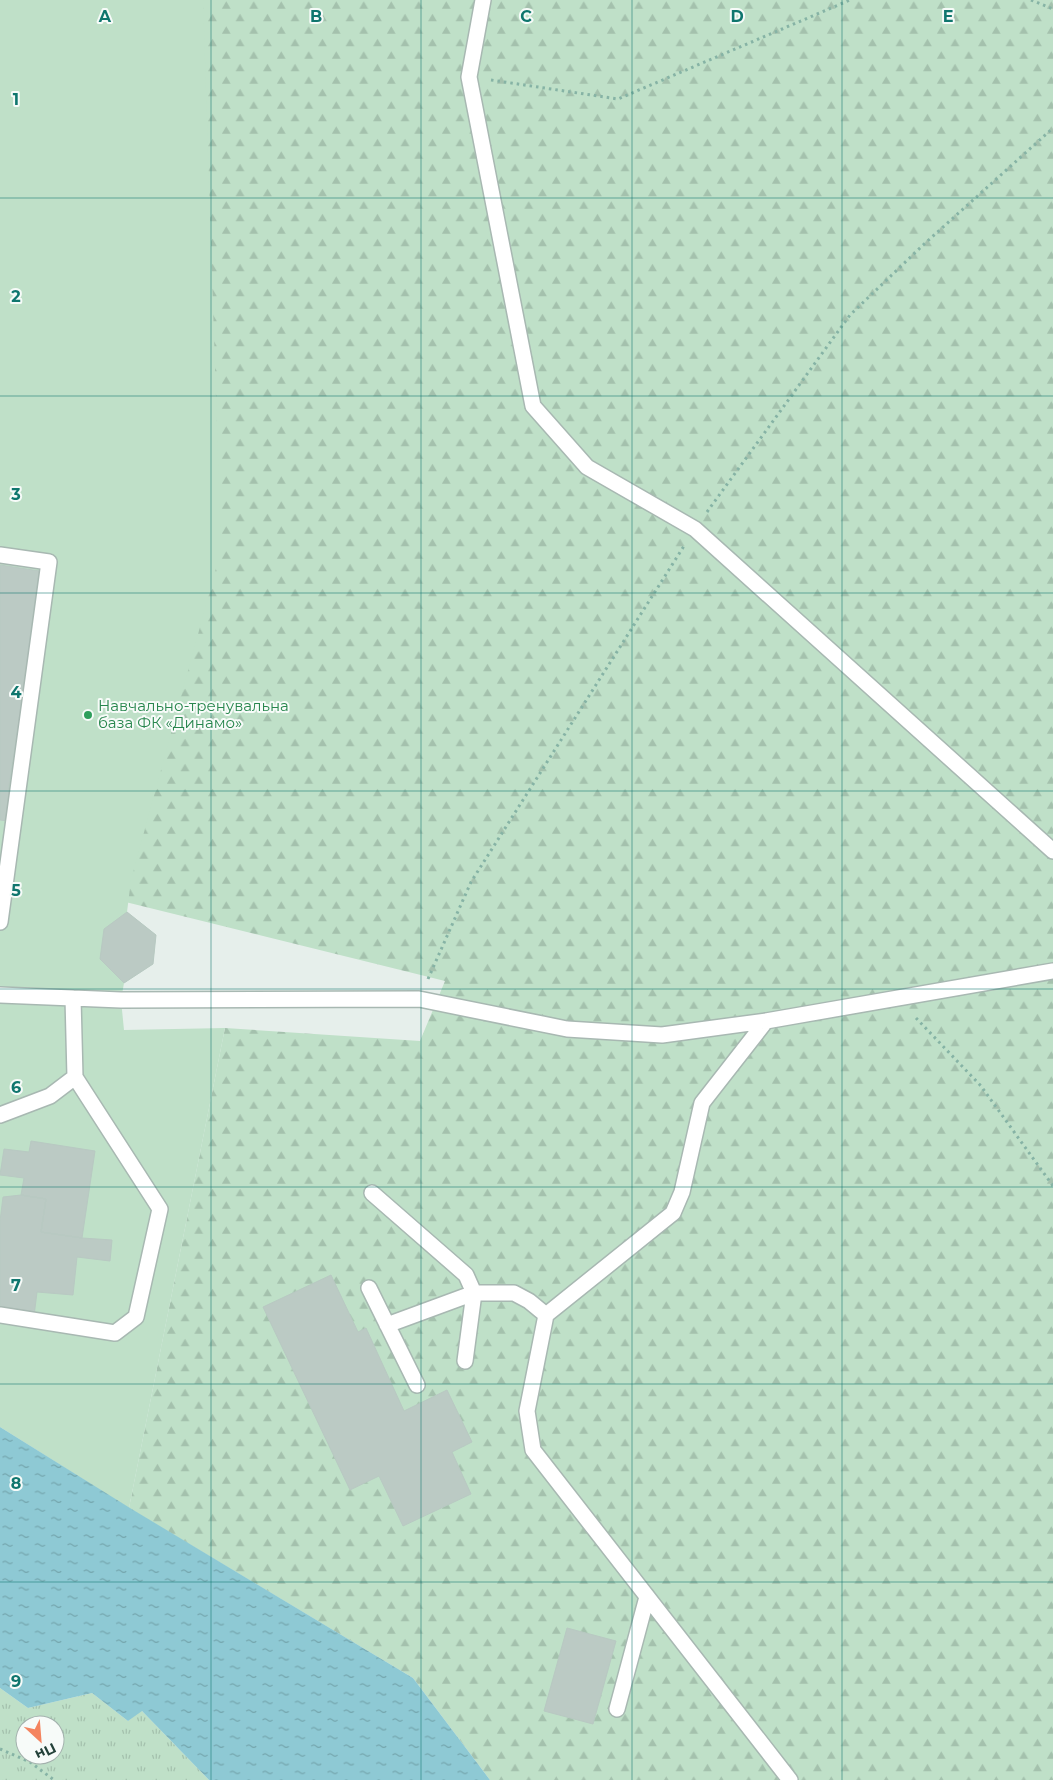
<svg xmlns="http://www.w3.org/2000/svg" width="1053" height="1780" viewBox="0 0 1053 1780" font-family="Montserrat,sans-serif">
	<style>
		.grass { fill: url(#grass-tufts); fill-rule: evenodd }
		.forest { fill: url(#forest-firs) }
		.pitch { fill: #bfe0c8 }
		.water { fill: url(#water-ripples) }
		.building { fill: #bbcac4; stroke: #b8c9c2 }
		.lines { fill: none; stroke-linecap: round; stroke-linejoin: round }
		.minor-casing { stroke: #a8b8b2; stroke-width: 18 }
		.path { stroke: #86b3a5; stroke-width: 3; stroke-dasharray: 2.5 4; stroke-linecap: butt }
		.minor { stroke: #fff; stroke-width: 15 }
		.grid { fill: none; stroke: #0f766e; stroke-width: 1; stroke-opacity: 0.55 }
		.leisure-dot { fill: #2e9e5b; stroke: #f7fbf9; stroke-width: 2 }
		.labels { text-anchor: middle; stroke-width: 4; stroke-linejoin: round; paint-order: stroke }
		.leisure-label { font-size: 15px; fill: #27864d; stroke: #f7fbf9; text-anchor: start }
		.grid-label { font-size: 16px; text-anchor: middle; font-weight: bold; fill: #0f766e; stroke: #f7fbf9; stroke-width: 4; stroke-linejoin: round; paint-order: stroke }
	</style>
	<defs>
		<pattern id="grass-tufts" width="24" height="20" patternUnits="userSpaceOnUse" patternTransform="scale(1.25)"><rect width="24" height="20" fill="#bfe0c8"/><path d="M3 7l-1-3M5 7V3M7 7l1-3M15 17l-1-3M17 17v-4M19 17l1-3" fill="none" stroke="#a4c1ad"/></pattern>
		<pattern id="forest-firs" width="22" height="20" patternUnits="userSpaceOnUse" patternTransform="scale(1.25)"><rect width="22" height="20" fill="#bfe0c8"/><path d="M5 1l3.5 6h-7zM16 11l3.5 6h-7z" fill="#a4c1ad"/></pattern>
		<pattern id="water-ripples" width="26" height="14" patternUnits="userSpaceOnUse" patternTransform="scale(1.25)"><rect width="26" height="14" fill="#8ec9d4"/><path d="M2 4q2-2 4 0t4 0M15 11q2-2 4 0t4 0" fill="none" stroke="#74a5ad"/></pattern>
	</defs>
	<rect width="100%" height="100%" fill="#e6efeb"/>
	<!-- grass -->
	<path class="grass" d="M 0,1688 L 28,1708 L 92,1693 L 128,1721 L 141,1710 L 209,1780 L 0,1780 ZM 25,1725 L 55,1725 L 55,1755 L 25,1755 Z"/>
	<!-- forest -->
	<path class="forest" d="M 0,0 L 1053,0 L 1053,1780 L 490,1780 L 413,1678 L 129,1508 L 225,1028 L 420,1041 L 445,981 L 81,891 Z"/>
	<!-- pitch -->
	<path class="pitch" d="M 0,0 L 203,0 L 221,550 L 131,880 L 127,912 L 156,935 L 153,964 L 124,983 L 121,1000 L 124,1030 L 225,1028 L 129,1508 L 0,1427 Z"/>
	<!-- water -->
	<path class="water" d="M 0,1427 L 130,1508 L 413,1678 L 490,1780 L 209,1780 L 142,1711 L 128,1721 L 92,1693 L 28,1708 L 0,1688 Z"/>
	<!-- building -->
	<path class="building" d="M 0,565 L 53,573 L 24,761 L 13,759 L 8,792 L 21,794 L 17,822 L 0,820 Z
		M 127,912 L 156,935 L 153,964 L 124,983 L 100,959 L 104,929 Z
		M 31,1141 L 95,1151 L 82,1238 L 41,1232 L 46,1199 L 21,1195 L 24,1178 L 0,1175 L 4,1149 L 29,1152 Z
		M 21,1195 L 46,1199 L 41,1232 L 82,1238 L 112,1240 L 110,1261 L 77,1257 L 73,1295 L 37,1292 L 34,1316 L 0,1312 L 0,1221 L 3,1197 Z
		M 331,1275 L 358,1332 L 366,1328 L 404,1411 L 447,1390 L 472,1442 L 452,1452 L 471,1494 L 403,1526 L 379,1476 L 350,1490 L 263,1307 Z
		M 567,1628 L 616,1641 L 593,1724 L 544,1711 Z"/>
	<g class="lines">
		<!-- minor casing -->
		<g class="minor-casing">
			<path id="minor" d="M 483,0 L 469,77 L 533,406 L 587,467 L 695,529 L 1053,851
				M 0,555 L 49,562 L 0,922
				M 0,995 L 121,1000 L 419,999 L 567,1029 L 662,1035 L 766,1021 L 1053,971
				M 766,1021 L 702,1103 L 682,1192 L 673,1213 L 546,1315 L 527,1411 L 533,1450 L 790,1780
				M 0,1115 L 50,1096 L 75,1077
				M 372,1193 L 466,1275 L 474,1293 L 514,1293 L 529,1301 L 546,1315
				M 369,1288 L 417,1385
				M 0,1315 L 115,1333 L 136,1317 L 160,1209 L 75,1077 L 73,998
				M 387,1325 L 474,1293 L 465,1361
				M 617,1709 L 647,1597"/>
		</g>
		<!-- path -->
		<path class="path" d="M 1031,0 L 1053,9
			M 491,80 L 618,99 L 850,0
			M 707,512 L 850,315 L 922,246 L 1053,128
			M 428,979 L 471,882 L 684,546
			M 916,1018 L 981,1086 L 1053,1186
			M 0,1749 L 30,1762 L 54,1780"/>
		<!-- minor -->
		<use href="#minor" class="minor"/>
	</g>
	<!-- grid -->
	<path class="grid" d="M 211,0 L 211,1780M 421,0 L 421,1780M 632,0 L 632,1780M 842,0 L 842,1780M 0,198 L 1053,198M 0,396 L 1053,396M 0,593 L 1053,593M 0,791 L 1053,791M 0,989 L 1053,989M 0,1187 L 1053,1187M 0,1384 L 1053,1384M 0,1582 L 1053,1582"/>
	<!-- markers -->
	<circle class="leisure-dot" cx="88" cy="715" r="5"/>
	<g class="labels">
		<!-- leisure labels -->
		<g class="leisure-label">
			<text x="98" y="711">Навчально-тренувальна<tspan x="98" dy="17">база ФК «Динамо»</tspan></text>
		</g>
	</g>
	<g class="grid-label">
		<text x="105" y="22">A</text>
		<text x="316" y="22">B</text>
		<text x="526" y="22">C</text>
		<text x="737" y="22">D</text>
		<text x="948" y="22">E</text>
		<text x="16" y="105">1</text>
		<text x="16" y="302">2</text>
		<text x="16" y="500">3</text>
		<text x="16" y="698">4</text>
		<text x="16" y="896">5</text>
		<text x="16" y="1093">6</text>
		<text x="16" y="1291">7</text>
		<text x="16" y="1489">8</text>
		<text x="16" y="1687">9</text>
	</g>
	<!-- north arrow -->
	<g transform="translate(40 1740) rotate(154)"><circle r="24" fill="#f7fbf9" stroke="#a3b1ad"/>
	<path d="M0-4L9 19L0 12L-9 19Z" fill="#f4845f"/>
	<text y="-8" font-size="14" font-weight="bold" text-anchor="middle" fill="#24423a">Пн</text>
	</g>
</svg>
